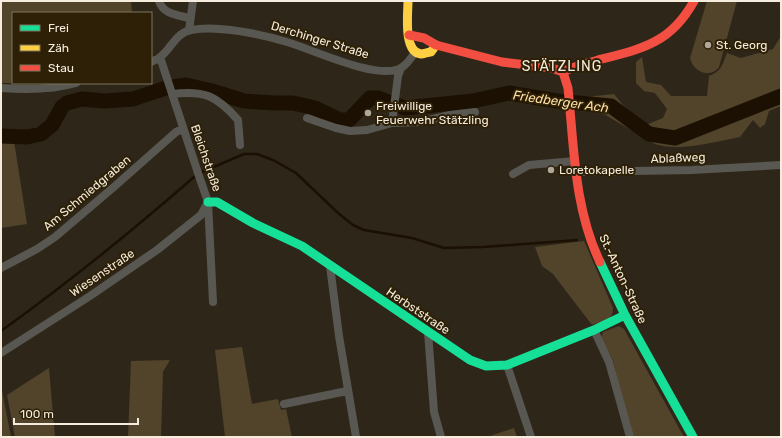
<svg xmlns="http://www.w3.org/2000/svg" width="782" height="438" viewBox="0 0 782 438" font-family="Rubik,sans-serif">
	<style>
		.green { fill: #52442b }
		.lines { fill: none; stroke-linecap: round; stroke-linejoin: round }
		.stream { stroke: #1b1002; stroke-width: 2.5 }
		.river { stroke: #1b1002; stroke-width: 15 }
		.street { stroke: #595751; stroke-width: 8 }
		.fast { stroke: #16e098; stroke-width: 9 }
		.slow { stroke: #ffcf43; stroke-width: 9 }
		.jam { stroke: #f24e42; stroke-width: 9 }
		.poi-dot { fill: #afa798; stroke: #2d2006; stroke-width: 1.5 }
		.labels { text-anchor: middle; stroke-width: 4; stroke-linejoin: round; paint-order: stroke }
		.street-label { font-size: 12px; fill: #f5ecdd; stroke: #2d2006 }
		.poi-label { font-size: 12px; fill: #f5ecdd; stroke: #2d2006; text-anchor: start }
		.water-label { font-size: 13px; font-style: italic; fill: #ffdfa4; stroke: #2d2006 }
		.quarter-label { font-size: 14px; letter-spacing: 1px; fill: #f5ecdd; stroke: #2d2006 }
	</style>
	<rect width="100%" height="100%" fill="#2e2719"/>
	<!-- green -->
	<path class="green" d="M 1,1 L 131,1 L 132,13 L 13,13 L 13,83 L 59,83 L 1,83 Z
		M 707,1 L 737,1 L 719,67 C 710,79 693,72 690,58 Z
		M 781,36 L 781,106 L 769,111 L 765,124 L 760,128 L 753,120 L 740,137 C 715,142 678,152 655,144 L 602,113 L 578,110 L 577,98 L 614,94 L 623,105 L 646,125 L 663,118 L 667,109 L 655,93 L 644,91 L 636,83 L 636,62 L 642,57 L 646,82 L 661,85 L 671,96 L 707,96 L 709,76 C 722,71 722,65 727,53 L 741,58 L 773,49 Z
		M 14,141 L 27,224 L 1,228 L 1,142 Z
		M 584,241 L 613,308 C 613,322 602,321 592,325 L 553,274 L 542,266 L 535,247 Z
		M 619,326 L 624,329 L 684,437 L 634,437 L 628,422 L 613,360 L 601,338 L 603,332 Z
		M 242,347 L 252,404 L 278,399 L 281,410 L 286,409 L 292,437 L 225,437 L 215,350 Z
		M 170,360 L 163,372 L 161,437 L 128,437 L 131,361 Z
		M 49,368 L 55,437 L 15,437 L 7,395 Z
		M 1,385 L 11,437 L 1,437 Z
		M 514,428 L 517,437 L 487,437 Z"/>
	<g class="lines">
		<!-- stream -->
		<path class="stream" d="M 1,331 C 68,283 132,231 194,177 L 202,172 L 244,154 L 257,154 L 273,160 L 296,173 L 338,213 L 353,225 L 364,230 L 412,238 L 444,248 L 483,247 L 577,240"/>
		<!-- river -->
		<path class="river" d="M 1,136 L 27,137 L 41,134 L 52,125 L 62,107 L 67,103 L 82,99 L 104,101 L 133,99 L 166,88 L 186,85 L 212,91 L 244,101 L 274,103 L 293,103 L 315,108 L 340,120 L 349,120 L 370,98 L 378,98 L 405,108 L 473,101 L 509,93 L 557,101 L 611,106 L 649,134 L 675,138 L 781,96"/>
		<!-- street -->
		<path class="street" d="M 159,1 C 163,14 177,15 189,18
			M 189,30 L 193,1
			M 160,57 L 198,173 L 208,202 L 213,302
			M 151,62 C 154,60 157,60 159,58 C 170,51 175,33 191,30 C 217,25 261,34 287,42 C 312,49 377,81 401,68 C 406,65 412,57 415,52
			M 1,88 C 26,90 52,90 76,83
			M 172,94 C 205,90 217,96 238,120 L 240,145
			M 307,118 L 336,128 L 350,131 L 367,130 L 392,123 L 420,122 L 450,115 L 475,112
			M 392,123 L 398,76 L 401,68
			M 576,172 L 692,170 L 781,165
			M 513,174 L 529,165 L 575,161
			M 330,266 L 339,336 L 356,437
			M 1,268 L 37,249 L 55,237 L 115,186 L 176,132 L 183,129
			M 594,330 L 609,362 L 630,437
			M 428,332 L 434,412 L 441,437
			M 1,353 L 90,296 L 157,250 L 201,215 L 208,202
			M 507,365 L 531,437
			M 284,404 L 347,391"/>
		<!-- fast -->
		<path class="fast" d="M 208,202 L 217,202 L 253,223 L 302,246 L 470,360 L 486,366 L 507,365 L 594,330 L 625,315
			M 600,262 L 625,315 L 693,437"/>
		<!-- slow -->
		<path class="slow" d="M 408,1 C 408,14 403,52 421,54 C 424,54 428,52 431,52 L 436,45"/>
		<!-- jam -->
		<path class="jam" d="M 409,35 L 424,38 L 436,45 L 502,62 L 552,68 L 563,72
			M 563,72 L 568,88 C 574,146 574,208 600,262
			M 563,72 C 574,66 586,64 598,60 C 642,49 671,43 694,1"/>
	</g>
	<!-- markers -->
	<g class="poi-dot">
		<circle cx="708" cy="45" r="4"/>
		<circle cx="368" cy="113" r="4"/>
		<circle cx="551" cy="170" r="4"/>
	</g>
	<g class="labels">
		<!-- street labels -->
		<g class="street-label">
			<text transform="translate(320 40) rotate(17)" y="4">Derchinger Straße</text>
			<text transform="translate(206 158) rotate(71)" y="4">Bleichstraße</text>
			<text transform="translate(678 158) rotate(-2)" y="4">Ablaßweg</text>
			<text transform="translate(87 193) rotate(-40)" y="4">Am Schmiedgraben</text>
			<text transform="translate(102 273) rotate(-34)" y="4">Wiesenstraße</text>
			<text transform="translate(623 279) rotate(65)" y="4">St.-Anton-Straße</text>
			<text transform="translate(418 311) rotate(34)" y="4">Herbststraße</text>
		</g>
		<!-- poi labels -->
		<g class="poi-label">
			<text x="716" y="49">St. Georg</text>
			<text x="376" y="110">Freiwillige<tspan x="376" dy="14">Feuerwehr Stätzling</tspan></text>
			<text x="559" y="174">Loretokapelle</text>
		</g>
		<!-- water labels -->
		<g class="water-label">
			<text transform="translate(561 101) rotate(8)" y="5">Friedberger Ach</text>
		</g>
		<!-- quarter labels -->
		<g class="quarter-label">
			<text x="562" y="71">STÄTZLING</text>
		</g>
	</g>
	<!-- border -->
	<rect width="782" height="438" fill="none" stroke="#f5ecdd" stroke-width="4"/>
	<!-- legend -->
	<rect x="12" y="12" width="140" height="72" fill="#2d2006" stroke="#7d725c"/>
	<rect x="20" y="25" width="20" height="6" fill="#16e098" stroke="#7d725c"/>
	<text x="48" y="32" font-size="12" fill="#f5ecdd">Frei</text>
	<rect x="20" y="45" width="20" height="6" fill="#ffcf43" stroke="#7d725c"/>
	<text x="48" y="52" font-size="12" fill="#f5ecdd">Zäh</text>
	<rect x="20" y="65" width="20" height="6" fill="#f24e42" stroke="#7d725c"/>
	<text x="48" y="72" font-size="12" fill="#f5ecdd">Stau</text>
	<!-- scale -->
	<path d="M14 418v6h124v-6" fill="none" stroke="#f5ecdd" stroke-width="2"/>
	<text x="20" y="418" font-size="12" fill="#f5ecdd" stroke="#2d2006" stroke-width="3" paint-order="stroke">100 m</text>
</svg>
